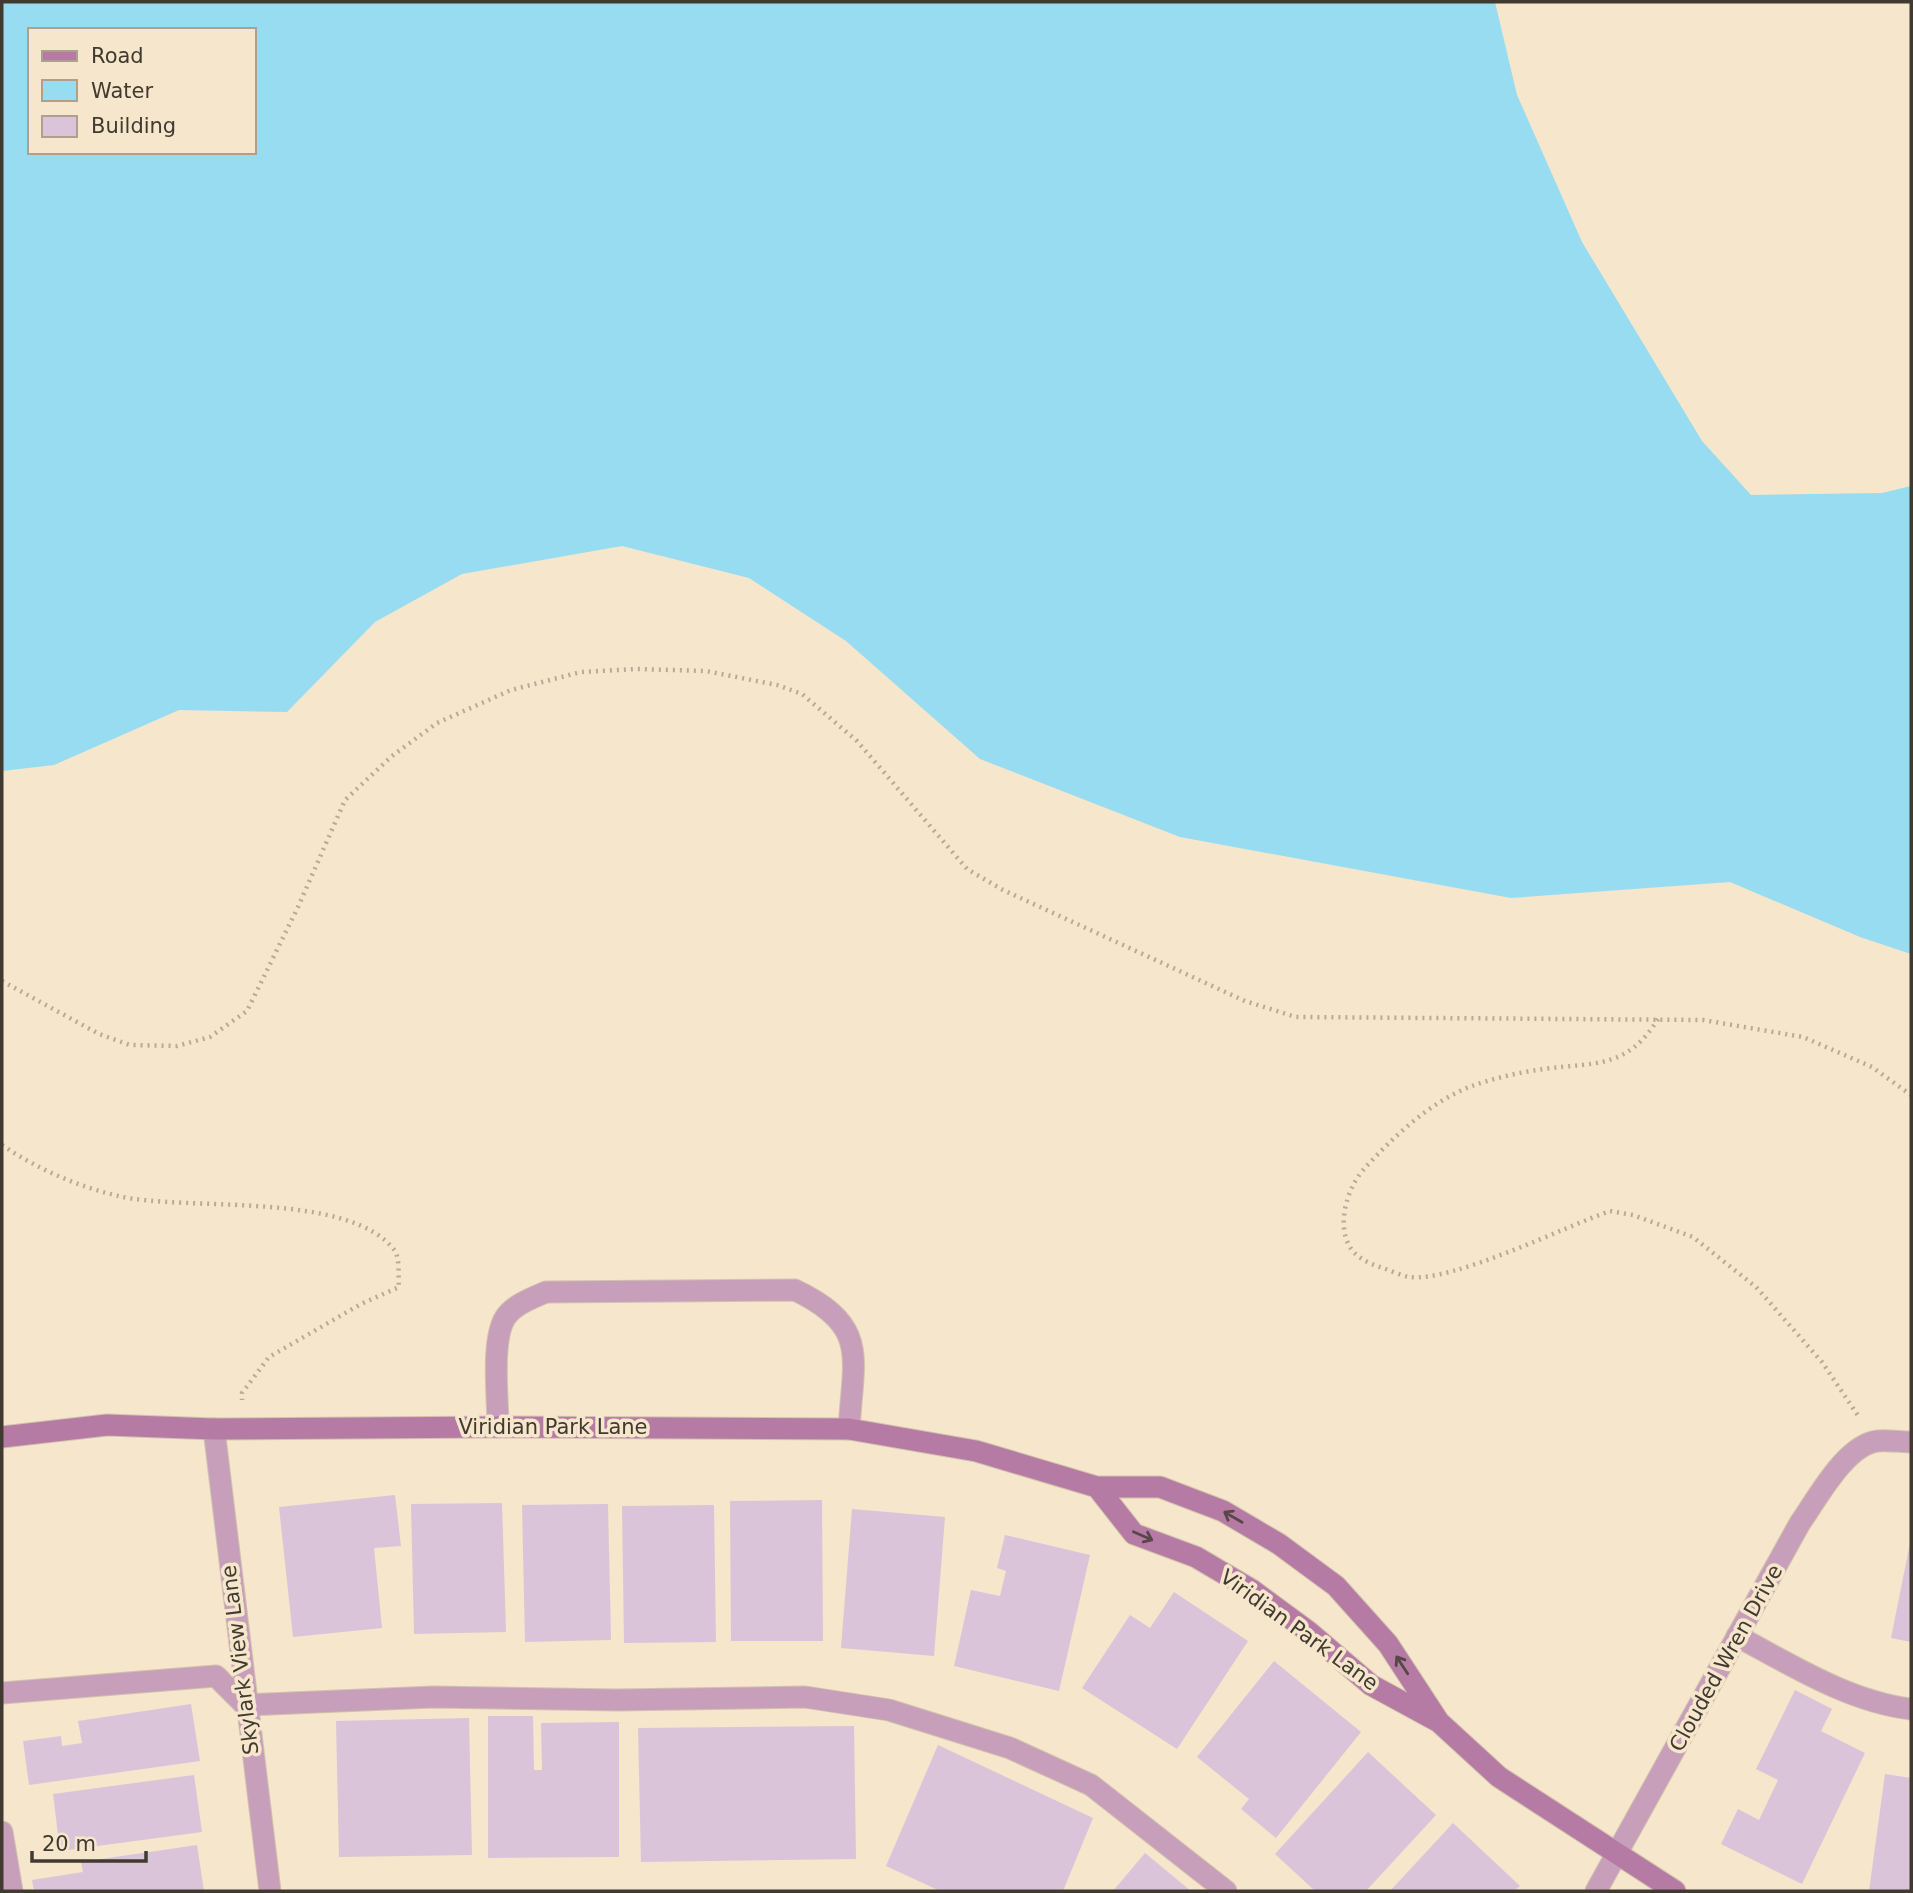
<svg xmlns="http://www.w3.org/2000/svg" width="1913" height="1893" viewBox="0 0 1913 1893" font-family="'DejaVu Sans',sans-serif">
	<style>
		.water { fill: #98dcf2; fill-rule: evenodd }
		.building { fill: #dac4d9 }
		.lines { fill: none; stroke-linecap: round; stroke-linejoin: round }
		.lane-casing { stroke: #d1c4ad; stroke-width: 23 }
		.street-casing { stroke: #d1c4ad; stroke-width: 23 }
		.secondary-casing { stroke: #d1c4ad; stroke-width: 23 }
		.path { stroke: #b7ab97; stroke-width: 4.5; stroke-dasharray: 2 5; stroke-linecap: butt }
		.lane { stroke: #c89fbb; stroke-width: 21 }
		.street { stroke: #c89fbb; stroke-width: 21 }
		.secondary { stroke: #b67ba4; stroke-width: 21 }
		.oneway { stroke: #584748 }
		.labels { text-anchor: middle; stroke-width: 7; stroke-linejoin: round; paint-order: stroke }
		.street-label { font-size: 21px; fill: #413a31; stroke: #f5e6cc }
	</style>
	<rect width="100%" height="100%" fill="#f5e6cc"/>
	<!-- water -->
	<path class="water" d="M 2,2 L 1495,2 L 1517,95 L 1582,242 L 1702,441 L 1751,495 L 1882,493 L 1911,486 L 1911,954 L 1860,937 L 1730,882 L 1511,898 L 1180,837 L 980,759 L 846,641 L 749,578 L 622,546 L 462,574 L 375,622 L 287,712 L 179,710 L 54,765 L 2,771 ZM 30,30 L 254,30 L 254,152 L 30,152 Z"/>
	<!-- building -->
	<path class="building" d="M 395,1495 L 401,1546 L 374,1548 L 382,1628 L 293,1637 L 279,1507 Z
		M 822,1500 L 823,1641 L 731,1641 L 730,1501 Z
		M 502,1503 L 506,1632 L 414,1634 L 411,1504 Z
		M 608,1504 L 611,1640 L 525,1642 L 522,1505 Z
		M 714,1505 L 716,1642 L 624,1643 L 622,1506 Z
		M 852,1509 L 945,1517 L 934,1656 L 841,1648 Z
		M 1005,1535 L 1090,1555 L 1059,1691 L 954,1666 L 971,1590 L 1000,1596 L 1006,1571 L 997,1568 Z
		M 1910,1543 L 1911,1543 L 1911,1642 L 1891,1638 Z
		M 1174,1592 L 1248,1641 L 1177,1749 L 1082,1688 L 1130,1615 L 1150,1628 Z
		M 1274,1661 L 1361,1732 L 1276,1838 L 1241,1809 L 1249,1799 L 1197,1757 Z
		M 1795,1690 L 1832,1709 L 1821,1731 L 1865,1753 L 1802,1884 L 1721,1844 L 1738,1809 L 1759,1820 L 1778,1780 L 1756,1769 Z
		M 191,1704 L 200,1761 L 29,1785 L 23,1741 L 61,1736 L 62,1746 L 82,1743 L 78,1721 Z
		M 488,1716 L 533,1716 L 534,1770 L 542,1770 L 541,1723 L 619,1722 L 619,1857 L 488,1858 Z
		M 469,1718 L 472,1855 L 339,1857 L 336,1721 Z
		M 854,1726 L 856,1859 L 641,1862 L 638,1728 Z
		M 938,1745 L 1093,1818 L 1063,1891 L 940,1891 L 886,1866 Z
		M 1368,1752 L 1436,1815 L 1366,1891 L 1315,1891 L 1275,1854 Z
		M 1885,1774 L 1911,1778 L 1911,1891 L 1869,1891 Z
		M 194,1775 L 202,1832 L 60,1851 L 53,1794 Z
		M 1453,1823 L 1520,1886 L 1514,1891 L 1390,1891 Z
		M 197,1845 L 204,1891 L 34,1891 L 32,1880 L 83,1872 L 81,1862 Z
		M 1145,1853 L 1191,1891 L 1113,1891 Z"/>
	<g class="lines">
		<!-- lane casing -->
		<g class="lane-casing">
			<path id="lane" d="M 498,1427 C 498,1399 491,1341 505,1318 C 513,1305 532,1298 546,1292 L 795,1290 C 870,1326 853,1358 849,1429
				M 1737,1636 C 1791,1665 1850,1702 1911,1709
				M 2,1693 L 216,1676 L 245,1705 L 433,1697 L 617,1700 L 805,1697 L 889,1710 L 1010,1748 L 1091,1785 L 1226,1891
				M 2,1832 L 12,1891"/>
		</g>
		<!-- street casing -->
		<g class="street-casing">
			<path id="street" d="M 214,1429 L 270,1891
				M 1596,1891 L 1800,1523 C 1817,1499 1846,1444 1878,1441 C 1889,1440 1901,1442 1911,1442"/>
		</g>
		<!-- secondary casing -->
		<g class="secondary-casing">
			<path id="secondary" d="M 2,1437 L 107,1425 L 214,1429 L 498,1427 L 849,1429 L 976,1451 L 1097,1487 L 1160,1487 L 1223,1511 L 1279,1544 L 1336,1586 L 1388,1644 L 1439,1722
				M 1097,1487 L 1134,1534 L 1196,1557 L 1252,1590 L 1309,1632 L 1371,1685 L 1439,1722 L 1499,1777 L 1675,1891"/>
		</g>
		<!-- path -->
		<path class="path" d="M 2,981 L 99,1034 L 130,1045 L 177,1046 L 210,1037 L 247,1011 L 298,907 L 345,800 L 392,756 L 437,723 L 511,690 L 581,672 L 637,669 L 706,671 L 777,685 L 802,694 L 857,741 L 967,869 L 1003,890 L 1245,1001 L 1296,1017 L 1703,1020 L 1803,1037 L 1872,1067 L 1911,1095
			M 1658,1019 C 1627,1069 1596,1062 1544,1069 C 1521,1072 1494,1078 1472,1086 C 1431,1101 1393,1137 1364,1169 C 1349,1186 1339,1216 1346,1238 C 1351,1255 1365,1262 1380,1267 C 1390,1270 1401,1276 1410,1277 C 1453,1282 1564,1227 1610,1211 L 1633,1215 L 1693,1237 L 1756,1287 L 1822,1362 L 1859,1417
			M 2,1145 C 37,1169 77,1186 118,1196 C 186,1212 350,1190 395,1251 C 400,1259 398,1277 399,1287 L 361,1304 L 269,1357 L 242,1393 L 242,1400"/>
		<!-- lane -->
		<use href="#lane" class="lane"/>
		<!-- street -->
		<use href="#street" class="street"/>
		<!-- secondary -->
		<use href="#secondary" class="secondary"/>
	</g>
	<!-- one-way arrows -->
	<defs><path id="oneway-shaft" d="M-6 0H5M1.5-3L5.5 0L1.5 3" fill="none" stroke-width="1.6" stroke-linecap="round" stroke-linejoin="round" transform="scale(1.75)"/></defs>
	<g class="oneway">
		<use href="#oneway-shaft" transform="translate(1233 1517) rotate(-150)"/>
		<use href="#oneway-shaft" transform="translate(1143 1536) rotate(24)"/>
		<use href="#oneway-shaft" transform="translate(1402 1665) rotate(-123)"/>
	</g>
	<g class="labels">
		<!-- street labels -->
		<g class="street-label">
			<text x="553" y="1434">Viridian Park Lane</text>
			<text transform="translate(1299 1630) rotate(36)" y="7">Viridian Park Lane</text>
			<text transform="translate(1726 1658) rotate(-61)" y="7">Clouded Wren Drive</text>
			<text transform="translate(240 1660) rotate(-97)" y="7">Skylark View Lane</text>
		</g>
	</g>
	<!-- border -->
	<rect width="1913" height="1893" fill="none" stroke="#413a31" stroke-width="7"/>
	<!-- legend -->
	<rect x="28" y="28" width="228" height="126" fill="#f5e6cc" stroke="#ada18e" stroke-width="2"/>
	<rect x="42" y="51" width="35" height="10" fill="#b67ba4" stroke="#ada18e" stroke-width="2"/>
	<text x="91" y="63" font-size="21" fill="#413a31">Road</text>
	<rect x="42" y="80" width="35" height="21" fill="#98dcf2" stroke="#ada18e" stroke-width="2"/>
	<text x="91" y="98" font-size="21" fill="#413a31">Water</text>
	<rect x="42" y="116" width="35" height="21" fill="#dac4d9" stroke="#ada18e" stroke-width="2"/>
	<text x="91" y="133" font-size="21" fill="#413a31">Building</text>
	<!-- scale -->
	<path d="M32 1851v10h114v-10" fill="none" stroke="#413a31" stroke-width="3.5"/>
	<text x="42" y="1851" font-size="21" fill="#413a31" stroke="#f5e6cc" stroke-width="5" paint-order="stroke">20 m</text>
</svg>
